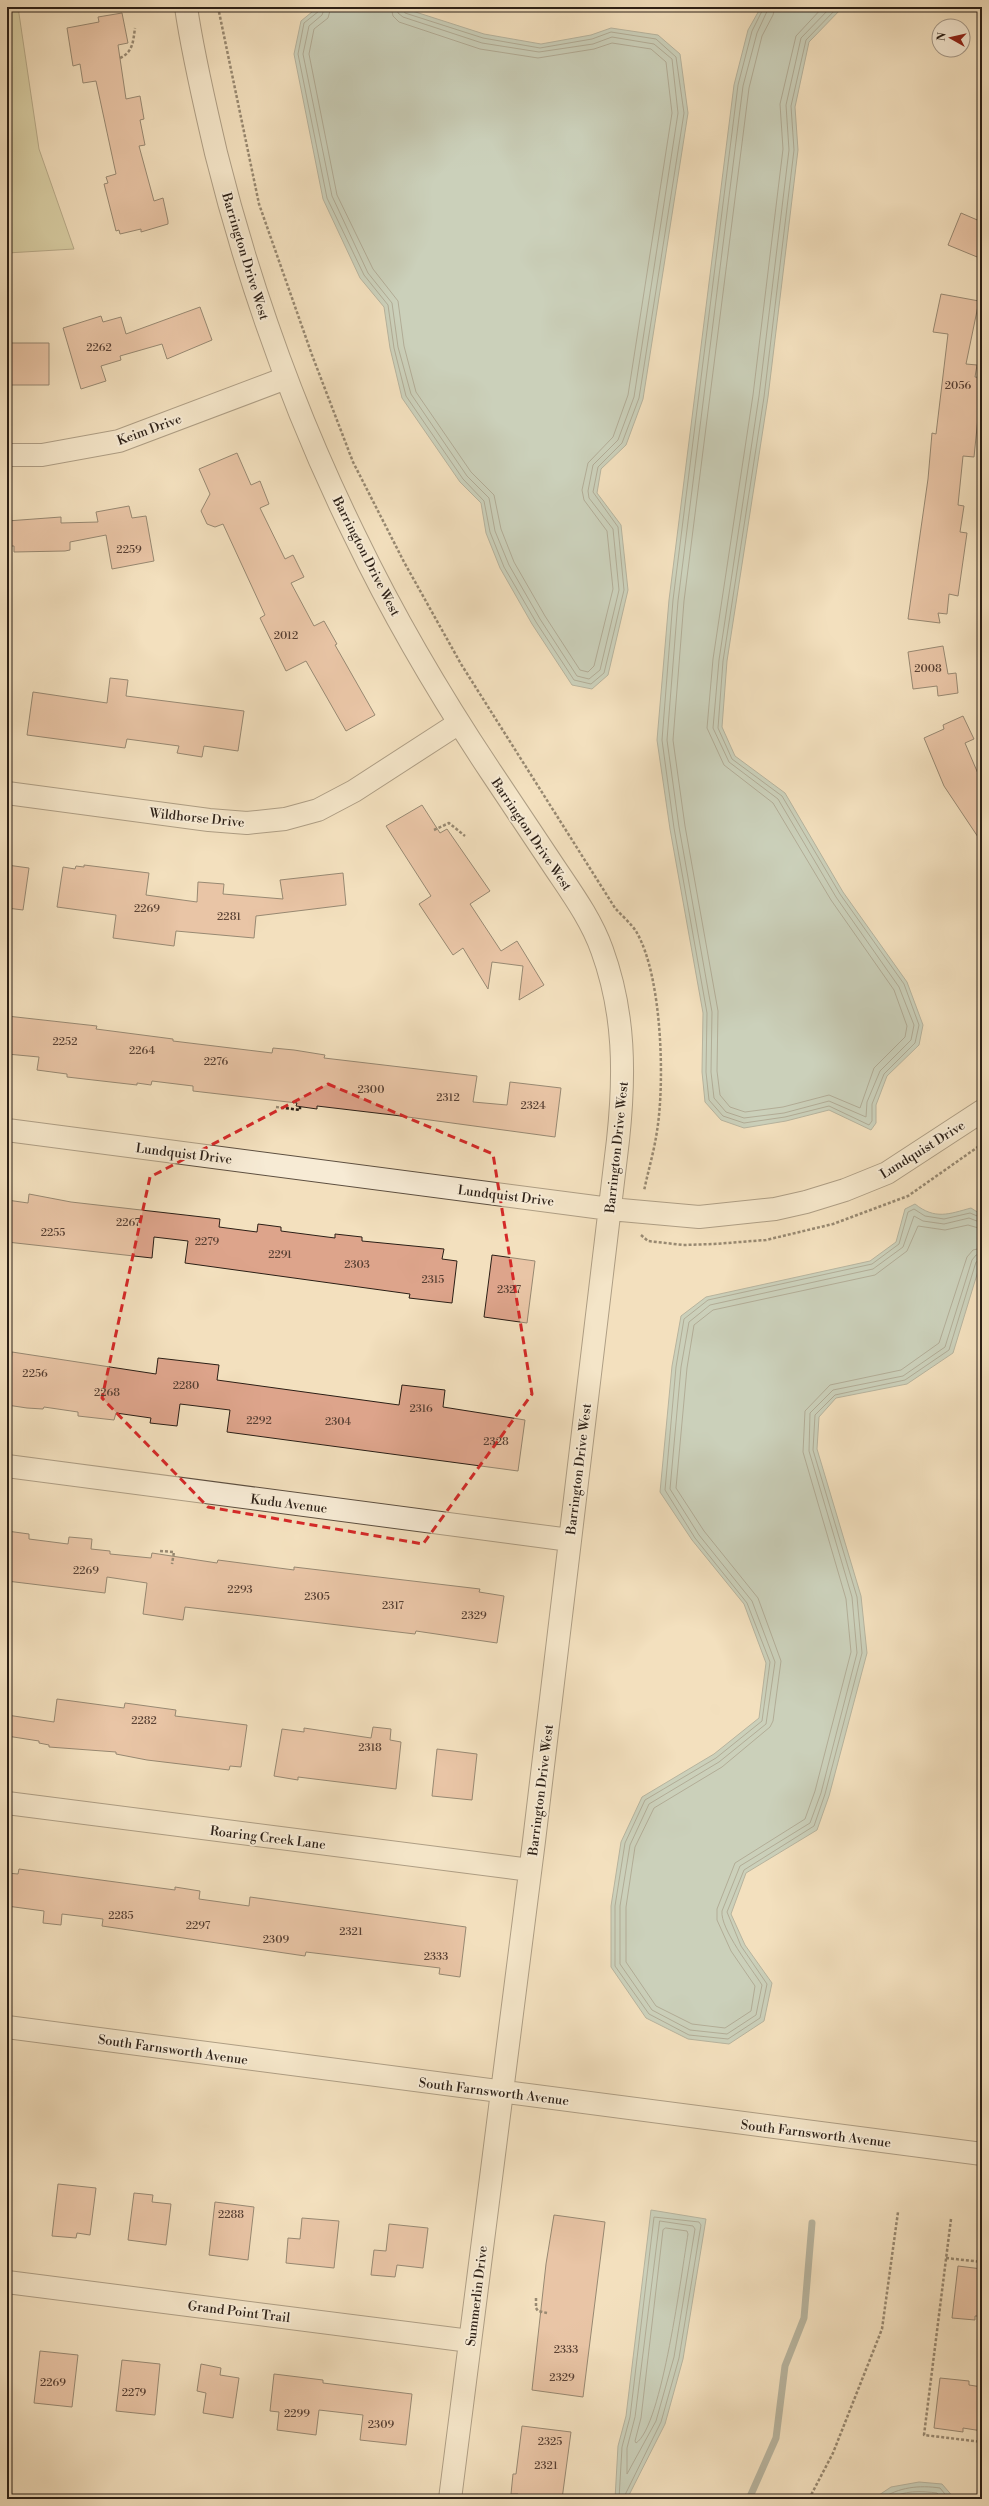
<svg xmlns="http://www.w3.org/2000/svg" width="989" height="2506" viewBox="0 0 989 2506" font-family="'Libre Bodoni',serif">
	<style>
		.green { fill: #bfc18e; stroke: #757052 }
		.water { fill: #9cbcb7; stroke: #6f7d77 }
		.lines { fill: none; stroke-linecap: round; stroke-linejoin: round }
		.shore { stroke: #646e66; stroke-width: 1 }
		.stream { stroke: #6f7d77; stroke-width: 7 }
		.building { fill: #dda48b; stroke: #2b1f16 }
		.minor-casing { stroke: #5d4f40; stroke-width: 24 }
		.path { stroke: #2b1f16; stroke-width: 2.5; stroke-dasharray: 3 2; stroke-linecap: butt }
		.minor { stroke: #f7ebd5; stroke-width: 22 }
		.marked { fill: none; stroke: #d62828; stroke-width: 3; stroke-dasharray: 8 5; stroke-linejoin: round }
		.labels { text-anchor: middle; stroke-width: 4; stroke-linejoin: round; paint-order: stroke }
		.number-label { font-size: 11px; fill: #584033 }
		.street-label { font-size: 13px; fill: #2b1f16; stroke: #f7ebd5 }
	</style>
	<rect width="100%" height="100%" fill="#f3e0be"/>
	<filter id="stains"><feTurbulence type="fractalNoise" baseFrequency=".005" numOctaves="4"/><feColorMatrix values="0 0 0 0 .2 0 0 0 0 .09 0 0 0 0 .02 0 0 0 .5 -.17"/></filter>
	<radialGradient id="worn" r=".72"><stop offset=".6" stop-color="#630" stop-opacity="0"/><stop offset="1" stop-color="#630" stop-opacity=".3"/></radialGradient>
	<!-- green -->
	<path class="green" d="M 7,7 L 18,7 L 39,149 L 74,249 L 7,253 Z"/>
	<!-- water -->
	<path class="water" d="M 318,7 L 400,7 L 484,34 L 541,44 L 591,35 L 611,28 L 658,35 L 680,54 L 688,113 L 643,399 L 626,445 L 601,469 L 597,493 L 621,525 L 628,590 L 608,675 L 592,689 L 572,685 L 532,624 L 500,568 L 486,533 L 481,503 L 460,482 L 402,398 L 390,348 L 384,307 L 360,278 L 323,199 L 294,54 L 301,21 Z
		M 761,7 L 843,7 L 809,42 L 795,107 L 798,150 L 768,397 L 727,661 L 722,727 L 735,756 L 785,793 L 843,892 L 907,982 L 923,1025 L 919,1045 L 887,1076 L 876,1105 L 876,1123 L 871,1130 L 829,1110 L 786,1121 L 744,1128 L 721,1120 L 705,1102 L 702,1072 L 703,1013 L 670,829 L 657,740 L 669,600 L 734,85 L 748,30 Z
		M 915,1204 C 935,1220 949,1214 971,1208 L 982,1215 L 982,1258 L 953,1353 L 907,1384 L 836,1398 L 819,1417 L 817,1449 L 861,1596 L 867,1653 L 829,1796 L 817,1830 L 746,1873 L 731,1914 L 745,1945 L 772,1983 L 764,2021 L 729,2044 L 688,2039 L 646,2018 L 611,1967 L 611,1906 L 621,1842 L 642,1797 L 714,1754 L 759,1718 L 766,1663 L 744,1604 L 692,1540 L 660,1492 L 672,1366 L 681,1316 L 706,1297 L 870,1261 L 896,1242 L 905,1209 Z
		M 651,2210 L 706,2219 L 683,2359 L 665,2424 L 627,2499 L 615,2499 L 618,2446 L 626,2416 Z
		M 919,2482 L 942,2484 L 955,2499 L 873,2499 L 891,2487 Z"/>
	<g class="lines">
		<!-- shore -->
		<path class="shore" d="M 320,7 L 319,11 L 304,23 L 298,54 L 327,198 L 364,275 L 388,305 L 394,348 L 406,396 L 463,479 L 484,501 L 490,532 L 504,567 L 536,622 L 574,680 L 591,684 L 604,673 L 624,590 L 618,527 L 593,492 L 598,467 L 622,443 L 639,398 L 684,113 L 676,57 L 656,39 L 611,32 L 592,39 L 540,48 L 483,38 L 405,13 L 402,7
			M 325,7 L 322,15 L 309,26 L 303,54 L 332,196 L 368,273 L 392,303 L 398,347 L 411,394 L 467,476 L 489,498 L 495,531 L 509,565 L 540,619 L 577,676 L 589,679 L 600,670 L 619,590 L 613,529 L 589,498 L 588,491 L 593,465 L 618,440 L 634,397 L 678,113 L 672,59 L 654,44 L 612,37 L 593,44 L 539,52 L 482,43 L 403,17 L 398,13 L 397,7
			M 331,7 L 328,18 L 314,29 L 309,54 L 337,195 L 373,269 L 398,301 L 404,346 L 416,392 L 471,472 L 494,495 L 501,529 L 514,562 L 545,616 L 580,670 L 588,672 L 594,666 L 613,589 L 607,531 L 584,500 L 582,490 L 588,463 L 613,437 L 628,395 L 672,113 L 666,62 L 651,49 L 612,43 L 594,49 L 538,58 L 480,49 L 399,22 L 393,16 L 391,7
			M 764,7 L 752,31 L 738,85 L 673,600 L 662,740 L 674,828 L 707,1013 L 706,1072 L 709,1100 L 723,1116 L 744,1123 L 785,1117 L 829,1106 L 869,1125 L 872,1121 L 872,1104 L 884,1074 L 915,1043 L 919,1025 L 904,984 L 840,894 L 782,796 L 732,759 L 718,728 L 723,661 L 764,397 L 794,150 L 791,106 L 806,40 L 838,7
			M 769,7 L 757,33 L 743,86 L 678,601 L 667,740 L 679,827 L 712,1012 L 711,1072 L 714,1098 L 726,1112 L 744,1118 L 784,1113 L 829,1101 L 866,1117 L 867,1102 L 880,1071 L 911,1040 L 914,1025 L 899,987 L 836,897 L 778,799 L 729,762 L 713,728 L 719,660 L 759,396 L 789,150 L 786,105 L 801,38 L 831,7
			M 775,7 L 773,15 L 762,36 L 749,88 L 684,601 L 673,740 L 685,826 L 718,1011 L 717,1071 L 720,1095 L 730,1107 L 745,1112 L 783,1107 L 829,1095 L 860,1108 L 874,1068 L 905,1037 L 907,1026 L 894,990 L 831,900 L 773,803 L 724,765 L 707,728 L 713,659 L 753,395 L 783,149 L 780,104 L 796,36 L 823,7
			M 982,1218 L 970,1213 L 944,1219 L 925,1216 L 914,1209 L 908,1212 L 899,1244 L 872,1264 L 708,1300 L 684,1319 L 676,1367 L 665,1490 L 695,1538 L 747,1603 L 770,1662 L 762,1721 L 716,1758 L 645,1800 L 625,1843 L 615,1906 L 615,1966 L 649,2014 L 689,2035 L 728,2039 L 760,2018 L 767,1984 L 741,1946 L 727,1912 L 744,1870 L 814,1826 L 825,1794 L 862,1653 L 857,1597 L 813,1450 L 815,1415 L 835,1395 L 905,1380 L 949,1350 L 976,1262 L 982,1259
			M 982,1223 L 969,1218 L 944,1224 L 923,1221 L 914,1216 L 903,1247 L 873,1269 L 710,1305 L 689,1322 L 681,1367 L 670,1489 L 699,1535 L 752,1601 L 775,1662 L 766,1724 L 719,1762 L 649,1804 L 630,1845 L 620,1906 L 620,1964 L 652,2010 L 690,2030 L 727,2034 L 756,2015 L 762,1985 C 752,1969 720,1929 722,1911 L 740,1866 L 810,1823 L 821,1793 L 857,1653 L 852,1597 L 809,1451 L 810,1413 L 833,1390 L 903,1376 L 945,1347 L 972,1260 L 976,1255 L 982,1254
			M 982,1229 L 968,1225 L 945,1230 L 918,1226 L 907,1251 L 875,1275 L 713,1310 L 694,1325 L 687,1368 L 676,1488 L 704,1531 L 758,1598 L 781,1661 L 773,1721 L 770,1727 L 722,1767 L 654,1808 L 635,1847 L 626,1907 L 626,1962 L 656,2006 L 692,2024 L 725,2028 L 751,2011 L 755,1986 L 731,1951 L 717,1920 L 717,1909 L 735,1863 L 805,1819 L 815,1791 L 851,1652 L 846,1599 L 803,1452 L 805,1411 L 830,1385 L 901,1370 L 939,1343 L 967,1257 L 973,1250 L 982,1248
			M 660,2221 L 693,2226 L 695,2229 L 674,2357 L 656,2421 L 627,2474 L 627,2448 L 635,2417 Z
			M 666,2228 L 687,2231 L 688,2234 C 682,2269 662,2427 636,2443 L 635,2441 L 641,2418 L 663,2230 Z
			M 619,2499 L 622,2447 L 630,2417 L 654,2217 L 699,2222 L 701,2225 L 679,2358 L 661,2422 L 623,2499
			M 881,2499 C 899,2487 919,2485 940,2488 L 949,2499
			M 890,2499 C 903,2490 922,2491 937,2493 L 943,2499"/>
		<!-- stream -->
		<path class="stream" d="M 749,2499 L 776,2438 L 785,2366 L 804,2318 L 812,2223"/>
	</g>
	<!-- building -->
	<path class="building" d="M 122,13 L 128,43 L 118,45 L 126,99 L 140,96 L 144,119 L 140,120 L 145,145 L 139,146 L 154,201 L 163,198 L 168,221 L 168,224 L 141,232 L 141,229 L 120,234 L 119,230 L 116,231 L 104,184 L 108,183 L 106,177 L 116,174 L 96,81 L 83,83 L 80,64 L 73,66 L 67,28 L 99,22 L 98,17 Z
		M 961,213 L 982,222 L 982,259 L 948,245 Z
		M 941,294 L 979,301 L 966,364 L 977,365 L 975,377 L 982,378 L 974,457 L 963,456 L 958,505 L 964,506 L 960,532 L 967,533 L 958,596 L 949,594 L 947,614 L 938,613 L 940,623 L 908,619 L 928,479 L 932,433 L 936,434 L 948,334 L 933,332 Z
		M 200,307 L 212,340 L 167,359 L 162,344 L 120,356 L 121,360 L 101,366 L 106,381 L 81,389 L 63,328 L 101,316 L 103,322 L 121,317 L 126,334 Z
		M 7,343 L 49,343 L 49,385 L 7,385 Z
		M 237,453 L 251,485 L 260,481 L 269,504 L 260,508 L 285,559 L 293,555 L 304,577 L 291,583 L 314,626 L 324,621 L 337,644 L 335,645 L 375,715 L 346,731 L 306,661 L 286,671 L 260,618 L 265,615 L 223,524 L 215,527 L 207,524 L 201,511 L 210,494 L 199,469 Z
		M 129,506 L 132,518 L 146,516 L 154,561 L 112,569 L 106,535 L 70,542 L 70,550 L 65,551 L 14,552 L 14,546 L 7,546 L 7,521 L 61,517 L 61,523 L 98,522 L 96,512 Z
		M 943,646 L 948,674 L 956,673 L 958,693 L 938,696 L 937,686 L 913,689 L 908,652 Z
		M 110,678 L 128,680 L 126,696 L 244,711 L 238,751 L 204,746 L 202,757 L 177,753 L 179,746 L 127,739 L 125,748 L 27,735 L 33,692 L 107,703 Z
		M 963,716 L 974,739 L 965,743 L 982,783 L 982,843 L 944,786 L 924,738 L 944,729 L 943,725 Z
		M 422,805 L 440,833 L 447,829 L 490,891 L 470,904 L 501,951 L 517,941 L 544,985 L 519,1000 L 523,966 L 492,962 L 488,989 L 463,948 L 453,955 L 419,904 L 431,896 L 386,826 Z
		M 7,865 L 29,868 L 23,910 L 7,908 Z
		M 84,865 L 149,873 L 146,895 L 197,902 L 198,882 L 224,884 L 223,894 L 283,899 L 280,880 L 343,873 L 346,905 L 256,916 L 254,938 L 176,931 L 174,946 L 113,938 L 116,915 L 57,907 L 63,867 L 75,869 L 76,866 L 84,867 Z
		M 7,1016 L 97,1026 L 96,1029 L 173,1039 L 173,1041 L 272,1053 L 273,1048 L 294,1050 L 325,1055 L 324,1058 L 477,1076 L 473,1102 L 507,1105 L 510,1082 L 561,1088 L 555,1137 L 393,1115 L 317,1106 L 317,1109 L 296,1106 L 297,1103 L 193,1091 L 193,1086 L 152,1081 L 151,1085 L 137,1083 L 137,1085 L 67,1077 L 67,1074 L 37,1070 L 39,1057 L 7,1054 Z
		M 29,1194 L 71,1202 L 220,1219 L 219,1227 L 257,1232 L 258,1224 L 281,1227 L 281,1231 L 335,1238 L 335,1234 L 362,1237 L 362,1241 L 444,1249 L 442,1259 L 457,1261 L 452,1303 L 409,1298 L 410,1294 L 185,1263 L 188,1241 L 154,1237 L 152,1258 L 7,1242 L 7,1200 L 28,1203 Z
		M 492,1255 L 535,1261 L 527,1323 L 484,1317 Z
		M 12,1352 L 156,1374 L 158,1358 L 219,1365 L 217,1380 L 399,1405 L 402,1385 L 445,1390 L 443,1407 L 525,1420 L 518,1471 L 227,1432 L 230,1410 L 180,1404 L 177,1426 L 150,1423 L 151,1418 L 116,1413 L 114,1420 L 78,1416 L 78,1412 L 44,1407 L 43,1409 L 27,1408 L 7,1405 Z
		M 7,1531 L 29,1534 L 29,1539 L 68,1544 L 69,1537 L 92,1539 L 91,1549 L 110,1551 L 110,1554 L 151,1558 L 152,1553 L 217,1563 L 218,1560 L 294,1570 L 294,1567 L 480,1589 L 479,1592 L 504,1596 L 497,1643 L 416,1631 L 415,1634 L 185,1607 L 183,1620 L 143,1614 L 147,1583 L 107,1577 L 105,1593 L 7,1581 Z
		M 57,1699 L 124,1708 L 125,1703 L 176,1710 L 175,1716 L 247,1725 L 241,1767 L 230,1766 L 229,1770 L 197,1766 L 147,1760 L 116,1754 L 116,1752 L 49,1747 L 49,1745 L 39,1743 L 39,1741 L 7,1736 L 7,1715 L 54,1722 Z
		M 373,1727 L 391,1729 L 390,1740 L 401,1742 L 396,1789 L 298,1777 L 298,1780 L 274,1776 L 282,1729 L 304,1732 L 304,1728 L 371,1738 Z
		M 437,1749 L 477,1754 L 472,1800 L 432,1796 Z
		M 19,1869 L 175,1890 L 175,1887 L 200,1891 L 199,1899 L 249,1906 L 250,1897 L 466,1927 L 460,1977 L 439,1974 L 440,1968 L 306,1952 L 305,1956 L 102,1926 L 103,1919 L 62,1914 L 61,1925 L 43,1923 L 44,1911 L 7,1906 L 7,1873 L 18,1874 Z
		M 58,2184 L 96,2188 L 90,2235 L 77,2233 L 76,2238 L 52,2236 Z
		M 134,2193 L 153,2195 L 152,2202 L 171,2204 L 166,2245 L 128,2240 Z
		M 215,2202 L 254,2207 L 248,2260 L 209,2255 Z
		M 554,2215 L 605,2222 L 583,2397 L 532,2390 L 546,2264 Z
		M 302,2218 L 339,2221 L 334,2268 L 286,2263 L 288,2238 L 300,2239 Z
		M 389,2224 L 428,2228 L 423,2268 L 397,2265 L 395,2277 L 371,2275 L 374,2250 L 386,2251 Z
		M 958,2266 L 982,2269 L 982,2316 L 975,2316 L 975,2320 L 952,2318 Z
		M 40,2351 L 78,2355 L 72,2407 L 34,2403 Z
		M 122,2360 L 160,2364 L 155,2415 L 116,2411 Z
		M 201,2364 L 221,2368 L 220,2375 L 239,2378 L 233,2418 L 203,2413 L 206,2393 L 197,2391 Z
		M 274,2374 L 323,2380 L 323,2383 L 412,2394 L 406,2445 L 360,2440 L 363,2415 L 319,2410 L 316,2435 L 277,2430 L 279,2412 L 270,2411 Z
		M 940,2378 L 969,2381 L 969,2385 L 982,2387 L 982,2431 L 963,2428 L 963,2432 L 934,2428 Z
		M 522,2426 L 571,2432 L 562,2499 L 517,2499 L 518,2494 L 511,2494 L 513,2474 L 516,2474 Z"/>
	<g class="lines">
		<!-- minor casing -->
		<g class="minor-casing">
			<path id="minor" d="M 186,7 C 193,56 205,105 216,153 C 249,285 295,414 355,536 C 394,617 441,697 491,772 C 512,803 532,834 553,865 C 571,892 591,919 602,950 C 625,1013 625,1075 618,1140 L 534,1841 L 450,2499
				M 7,455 L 42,455 L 119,441 L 286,378
				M 7,793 L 209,820 L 247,823 L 285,819 L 318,810 L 354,791 L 459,723
				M 7,1130 L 610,1209 L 699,1217 L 775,1209 L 806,1202 L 845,1190 L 887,1173 L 982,1111
				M 7,1466 L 570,1540
				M 7,1803 L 530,1870
				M 7,2027 L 982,2154
				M 7,2282 L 470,2341"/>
		</g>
		<!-- path -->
		<path class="path" d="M 218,7 L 259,204 L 312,355 L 353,462 L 404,562 L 461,664 L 615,908 C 622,916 632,924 637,933 C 662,977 665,1082 657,1131 C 654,1152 648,1171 644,1191
			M 120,58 C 133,52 133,42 135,28
			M 434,830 L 449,823 L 465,836
			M 276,1107 L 300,1110 L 300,1107
			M 641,1235 L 648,1241 L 683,1245 L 714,1244 L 766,1240 L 833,1224 L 908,1196 L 982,1144
			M 160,1551 L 174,1552 L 172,1564
			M 951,2219 L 924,2435 L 982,2442
			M 946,2258 L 982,2262
			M 536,2298 L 536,2308 L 538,2311 L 547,2313
			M 809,2499 L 833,2453 L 882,2329 L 898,2212"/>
		<!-- minor -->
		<use href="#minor" class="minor"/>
	</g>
	<!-- marked area -->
	<path d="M0 0H989V2506H0ZM 328,1084 L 493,1154 L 532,1394 L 423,1544 L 208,1507 L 102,1398 L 150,1177 Z" fill="#f3e0be" fill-opacity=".55" fill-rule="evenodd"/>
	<path class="marked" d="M 328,1084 L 493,1154 L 532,1394 L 423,1544 L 208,1507 L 102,1398 L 150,1177 Z"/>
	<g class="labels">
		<!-- number labels -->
		<g class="number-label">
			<text x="99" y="351">2262</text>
			<text x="958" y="389">2056</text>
			<text x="129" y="553">2259</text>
			<text x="286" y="639">2012</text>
			<text x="928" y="672">2008</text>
			<text x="147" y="912">2269</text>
			<text x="229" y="920">2281</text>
			<text x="65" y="1045">2252</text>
			<text x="142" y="1054">2264</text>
			<text x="216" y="1065">2276</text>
			<text x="371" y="1093">2300</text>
			<text x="448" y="1101">2312</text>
			<text x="533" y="1109">2324</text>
			<text x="128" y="1226">2267</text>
			<text x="53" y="1236">2255</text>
			<text x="207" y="1245">2279</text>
			<text x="280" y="1258">2291</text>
			<text x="357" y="1268">2303</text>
			<text x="433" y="1283">2315</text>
			<text x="509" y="1293">2327</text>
			<text x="35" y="1377">2256</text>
			<text x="186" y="1389">2280</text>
			<text x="107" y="1396">2268</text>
			<text x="421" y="1412">2316</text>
			<text x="259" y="1424">2292</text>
			<text x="338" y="1425">2304</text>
			<text x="496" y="1445">2328</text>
			<text x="86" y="1574">2269</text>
			<text x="240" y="1593">2293</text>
			<text x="317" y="1600">2305</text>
			<text x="393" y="1609">2317</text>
			<text x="474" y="1619">2329</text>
			<text x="144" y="1724">2282</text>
			<text x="370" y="1751">2318</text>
			<text x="121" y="1919">2285</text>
			<text x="198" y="1929">2297</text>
			<text x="351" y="1935">2321</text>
			<text x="276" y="1943">2309</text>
			<text x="436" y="1960">2333</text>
			<text x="231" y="2218">2288</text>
			<text x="566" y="2353">2333</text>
			<text x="562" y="2381">2329</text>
			<text x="53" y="2386">2269</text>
			<text x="134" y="2396">2279</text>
			<text x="297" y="2417">2299</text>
			<text x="381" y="2428">2309</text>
			<text x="550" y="2445">2325</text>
			<text x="546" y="2469">2321</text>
		</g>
		<!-- street labels -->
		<g class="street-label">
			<text transform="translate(246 256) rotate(73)" y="5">Barrington Drive West</text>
			<text transform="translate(149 429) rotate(-20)" y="5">Keim Drive</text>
			<text transform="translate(367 556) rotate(63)" y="5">Barrington Drive West</text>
			<text transform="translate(197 817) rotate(6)" y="5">Wildhorse Drive</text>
			<text transform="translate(532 834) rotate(56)" y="5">Barrington Drive West</text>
			<text transform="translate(616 1147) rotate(-84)" y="5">Barrington Drive West</text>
			<text transform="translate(922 1149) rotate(-32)" y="5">Lundquist Drive</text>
			<text transform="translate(184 1153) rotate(7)" y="5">Lundquist Drive</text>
			<text transform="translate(506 1195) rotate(7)" y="5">Lundquist Drive</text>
			<text transform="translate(578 1469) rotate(-83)" y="5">Barrington Drive West</text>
			<text transform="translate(289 1503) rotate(7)" y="5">Kudu Avenue</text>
			<text transform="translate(540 1790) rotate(-83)" y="5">Barrington Drive West</text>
			<text transform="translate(268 1837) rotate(7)" y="5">Roaring Creek Lane</text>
			<text transform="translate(173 2049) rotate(8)" y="5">South Farnsworth Avenue</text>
			<text transform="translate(494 2091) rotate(7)" y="5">South Farnsworth Avenue</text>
			<text transform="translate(816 2133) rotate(7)" y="5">South Farnsworth Avenue</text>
			<text transform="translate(476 2296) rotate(-83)" y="5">Summerlin Drive</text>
			<text transform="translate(239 2311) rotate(7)" y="5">Grand Point Trail</text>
		</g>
	</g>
	<!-- margin -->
	<rect width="989" height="2506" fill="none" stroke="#f3e0be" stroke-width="24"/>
	<rect x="8" y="8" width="973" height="2490" fill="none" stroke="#2b1f16" stroke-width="2"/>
	<rect x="12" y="12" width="965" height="2482" fill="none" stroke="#2b1f16"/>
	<!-- north arrow -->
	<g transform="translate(951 38) rotate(278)"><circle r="19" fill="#f7ebd5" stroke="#a59989"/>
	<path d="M0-3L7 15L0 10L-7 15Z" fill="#8f2418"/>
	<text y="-6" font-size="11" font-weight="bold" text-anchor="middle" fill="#2b1f16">N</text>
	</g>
	<rect width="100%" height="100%" filter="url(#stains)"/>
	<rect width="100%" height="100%" fill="url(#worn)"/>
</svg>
